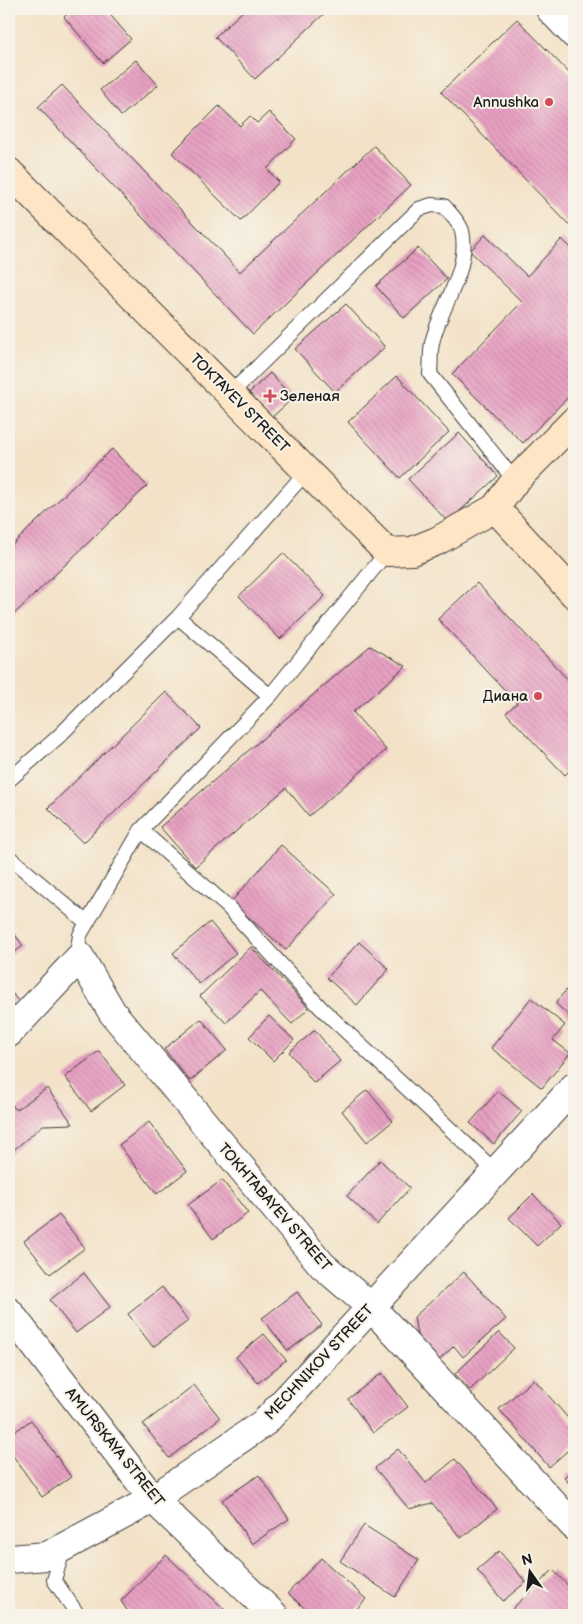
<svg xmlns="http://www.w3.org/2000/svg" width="583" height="1624" viewBox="0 0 583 1624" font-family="'Balsamiq Sans',sans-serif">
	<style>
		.building { fill: url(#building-back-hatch) }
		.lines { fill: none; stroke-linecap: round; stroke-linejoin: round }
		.lane-casing { stroke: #3c3a36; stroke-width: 16 }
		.street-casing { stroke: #3c3a36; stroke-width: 30 }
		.secondary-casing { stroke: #3c3a36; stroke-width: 30 }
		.lane { stroke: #fff; stroke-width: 14 }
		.street { stroke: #fff; stroke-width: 28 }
		.secondary { stroke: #fee5c5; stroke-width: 28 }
		.poi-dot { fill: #d1495b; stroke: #f7f3e8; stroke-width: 2 }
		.labels { text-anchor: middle; stroke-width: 4; stroke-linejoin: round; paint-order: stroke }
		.poi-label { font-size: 15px; fill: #1c1c1c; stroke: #f7f3e8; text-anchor: end }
		.street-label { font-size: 15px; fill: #1c1c1c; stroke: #f7f3e8 }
	</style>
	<defs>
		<pattern id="building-back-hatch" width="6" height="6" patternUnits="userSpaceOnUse" patternTransform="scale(1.25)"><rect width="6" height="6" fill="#e7a0c2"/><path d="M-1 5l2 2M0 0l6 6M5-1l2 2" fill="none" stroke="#c689a6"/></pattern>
	</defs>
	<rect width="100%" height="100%" fill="#f7f3e8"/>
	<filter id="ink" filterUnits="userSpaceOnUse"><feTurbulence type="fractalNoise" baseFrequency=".02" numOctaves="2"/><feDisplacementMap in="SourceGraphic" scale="10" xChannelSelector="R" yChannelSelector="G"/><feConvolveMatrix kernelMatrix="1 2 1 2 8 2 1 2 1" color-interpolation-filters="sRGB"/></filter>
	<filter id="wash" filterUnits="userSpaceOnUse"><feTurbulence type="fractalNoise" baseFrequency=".0096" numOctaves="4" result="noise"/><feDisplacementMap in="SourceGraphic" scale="20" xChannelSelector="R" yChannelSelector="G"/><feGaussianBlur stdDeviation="1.12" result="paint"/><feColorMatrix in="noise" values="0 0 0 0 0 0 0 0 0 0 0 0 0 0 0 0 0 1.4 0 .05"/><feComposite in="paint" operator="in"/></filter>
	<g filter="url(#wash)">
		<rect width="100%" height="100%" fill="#f3e2c8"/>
		<g id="blocks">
			<!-- building -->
			<path class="building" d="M 73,9 L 105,9 L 131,39 L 103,63 L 64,17 Z
				M 245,9 L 329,9 L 255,79 L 215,37 Z
				M 517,19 L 574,78 L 574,230 L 441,92 Z
				M 136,60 L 158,85 L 121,116 L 100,90 Z
				M 62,85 L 240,272 L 374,146 L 411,185 L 253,334 L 38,107 Z
				M 219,106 L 240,126 L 250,116 L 257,123 L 269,112 L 296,139 L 267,169 L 279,182 L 241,221 L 172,153 Z
				M 485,235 L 527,276 L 562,239 L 574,251 L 574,391 L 523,443 L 452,374 L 522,302 L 470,251 Z
				M 418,248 L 447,279 L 404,318 L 376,286 Z
				M 346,304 L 385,347 L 335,392 L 295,349 Z
				M 270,373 L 293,398 L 271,418 L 248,394 Z
				M 397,376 L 449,432 L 400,478 L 348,422 Z
				M 459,433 L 498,476 L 448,522 L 408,479 Z
				M 112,449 L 147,486 L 9,619 L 9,548 Z
				M 283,553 L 325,596 L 280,639 L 239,596 Z
				M 477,583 L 574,686 L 574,766 L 565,775 L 506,713 L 517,703 L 438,619 Z
				M 370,646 L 406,666 L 353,712 L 386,750 L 309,816 L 286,788 L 195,867 L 160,827 Z
				M 166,692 L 201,728 L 83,843 L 48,808 Z
				M 281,845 L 336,894 L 286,950 L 231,902 Z
				M 210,922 L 236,953 L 199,984 L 173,953 Z
				M 9,926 L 23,946 L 9,956 Z
				M 359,942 L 389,969 L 357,1005 L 327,978 Z
				M 251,947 L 309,1008 L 292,1024 L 260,991 L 226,1023 L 200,996 Z
				M 574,981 L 574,1020 L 555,1003 Z
				M 9,989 L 20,1004 L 9,1013 Z
				M 531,998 L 565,1025 L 553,1040 L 570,1053 L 542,1088 L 491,1048 Z
				M 269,1016 L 294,1040 L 273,1061 L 249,1037 Z
				M 201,1019 L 227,1050 L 190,1081 L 164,1049 Z
				M 315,1030 L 340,1061 L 314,1083 L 289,1052 Z
				M 99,1051 L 125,1085 L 91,1111 L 65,1077 Z
				M 47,1088 L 73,1124 L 43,1125 L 9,1154 L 9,1100 L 16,1110 Z
				M 367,1090 L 393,1121 L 367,1142 L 342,1111 Z
				M 498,1091 L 522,1111 L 494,1144 L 470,1123 Z
				M 149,1122 L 187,1171 L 157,1194 L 119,1145 Z
				M 380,1160 L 410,1188 L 377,1224 L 347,1196 Z
				M 222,1180 L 248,1213 L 213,1239 L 188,1205 Z
				M 533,1194 L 561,1223 L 537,1246 L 509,1218 Z
				M 59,1215 L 85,1248 L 50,1274 L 24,1241 Z
				M 464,1272 L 506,1319 L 463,1357 L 454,1346 L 437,1362 L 418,1341 L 414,1317 Z
				M 84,1273 L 110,1307 L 76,1333 L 50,1300 Z
				M 162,1287 L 188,1321 L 153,1347 L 128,1314 Z
				M 297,1292 L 322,1325 L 288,1351 L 262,1318 Z
				M 499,1332 L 514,1348 L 470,1390 L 455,1374 Z
				M 264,1334 L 286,1360 L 258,1383 L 236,1357 Z
				M 382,1373 L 408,1407 L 373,1433 L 348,1399 Z
				M 534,1379 L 574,1425 L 574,1445 L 549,1467 L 499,1409 Z
				M 194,1385 L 220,1418 L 169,1458 L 143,1424 Z
				M 31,1420 L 71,1477 L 42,1497 L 9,1450 L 9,1436 Z
				M 398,1449 L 426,1483 L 455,1459 L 497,1509 L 461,1538 L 432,1503 L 409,1509 L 375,1468 Z
				M 574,1469 L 574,1489 L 564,1477 Z
				M 259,1475 L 289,1519 L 252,1544 L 222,1500 Z
				M 364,1525 L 419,1560 L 395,1597 L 340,1561 Z
				M 499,1551 L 526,1582 L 503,1601 L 477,1570 Z
				M 166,1555 L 224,1609 L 218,1615 L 130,1615 L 121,1601 Z
				M 321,1558 L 366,1599 L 351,1615 L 312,1615 L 288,1593 Z
				M 553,1570 L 574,1592 L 574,1608 L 566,1615 L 517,1615 L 512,1609 Z"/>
		</g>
	</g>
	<g filter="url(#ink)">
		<use href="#blocks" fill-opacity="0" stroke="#3c3a36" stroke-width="1"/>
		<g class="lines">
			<!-- lane casing -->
			<g class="lane-casing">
				<path id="lane" d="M 230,394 L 419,209 L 432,205 L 444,206 C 449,212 460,223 462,231 C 471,270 440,306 432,343 C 430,352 431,364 430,374 L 515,481
					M 178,617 L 307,471
					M 9,780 L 58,737 L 178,617 L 270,696
					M 141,830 L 228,907 L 321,1008 L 496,1172
					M 9,857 L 87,923
					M 80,957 L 78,948 L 80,935 L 141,830 L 270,696 L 387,552
					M 64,1547 L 54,1580 L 78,1615"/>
			</g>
			<!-- street casing -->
			<g class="street-casing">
				<path id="street" d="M 550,9 L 574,34
					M 9,1033 L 80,957 L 112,1012 L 322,1265 L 371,1307 L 574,1526
					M 9,1312 L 153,1499 L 274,1615
					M 9,1559 L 47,1556 L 153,1499 L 265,1422 L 574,1087"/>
			</g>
			<!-- secondary casing -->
			<g class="secondary-casing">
				<path id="secondary" d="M 9,172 L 387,552 L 412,551 L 437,541 L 495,508 L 515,481 L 574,421
					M 495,508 L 574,594"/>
			</g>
			<!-- lane -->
			<use href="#lane" class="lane"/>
			<!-- street -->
			<use href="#street" class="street"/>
			<!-- secondary -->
			<use href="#secondary" class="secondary"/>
		</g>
	</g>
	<!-- markers -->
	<g class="poi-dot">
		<circle cx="549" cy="102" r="5"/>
		<path d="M267.5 388.5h5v5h5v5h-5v5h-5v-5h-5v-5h5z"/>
		<circle cx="538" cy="696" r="5"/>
	</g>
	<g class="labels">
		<!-- poi labels -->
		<g class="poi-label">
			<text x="539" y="107">Annushka</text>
			<text x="280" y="401" text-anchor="start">Зеленая</text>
			<text x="528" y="701">Диана</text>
		</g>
		<!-- street labels -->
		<g class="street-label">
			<text transform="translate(240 403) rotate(45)" y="5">TOKTAYEV STREET</text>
			<text transform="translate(275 1207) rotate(49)" y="5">TOKHTABAYEV STREET</text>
			<text transform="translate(319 1362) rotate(-47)" y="5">MECHNIKOV STREET</text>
			<text transform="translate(115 1447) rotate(51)" y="5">AMURSKAYA STREET</text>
		</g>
	</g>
	<!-- margin -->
	<rect width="583" height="1624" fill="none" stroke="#f7f3e8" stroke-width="30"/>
	<!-- north arrow -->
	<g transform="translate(530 1572) rotate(346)" stroke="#f7f3e8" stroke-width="4" paint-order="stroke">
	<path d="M0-4L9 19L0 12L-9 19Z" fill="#1c1c1c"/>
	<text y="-8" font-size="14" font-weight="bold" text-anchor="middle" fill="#1c1c1c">N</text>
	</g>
</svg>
